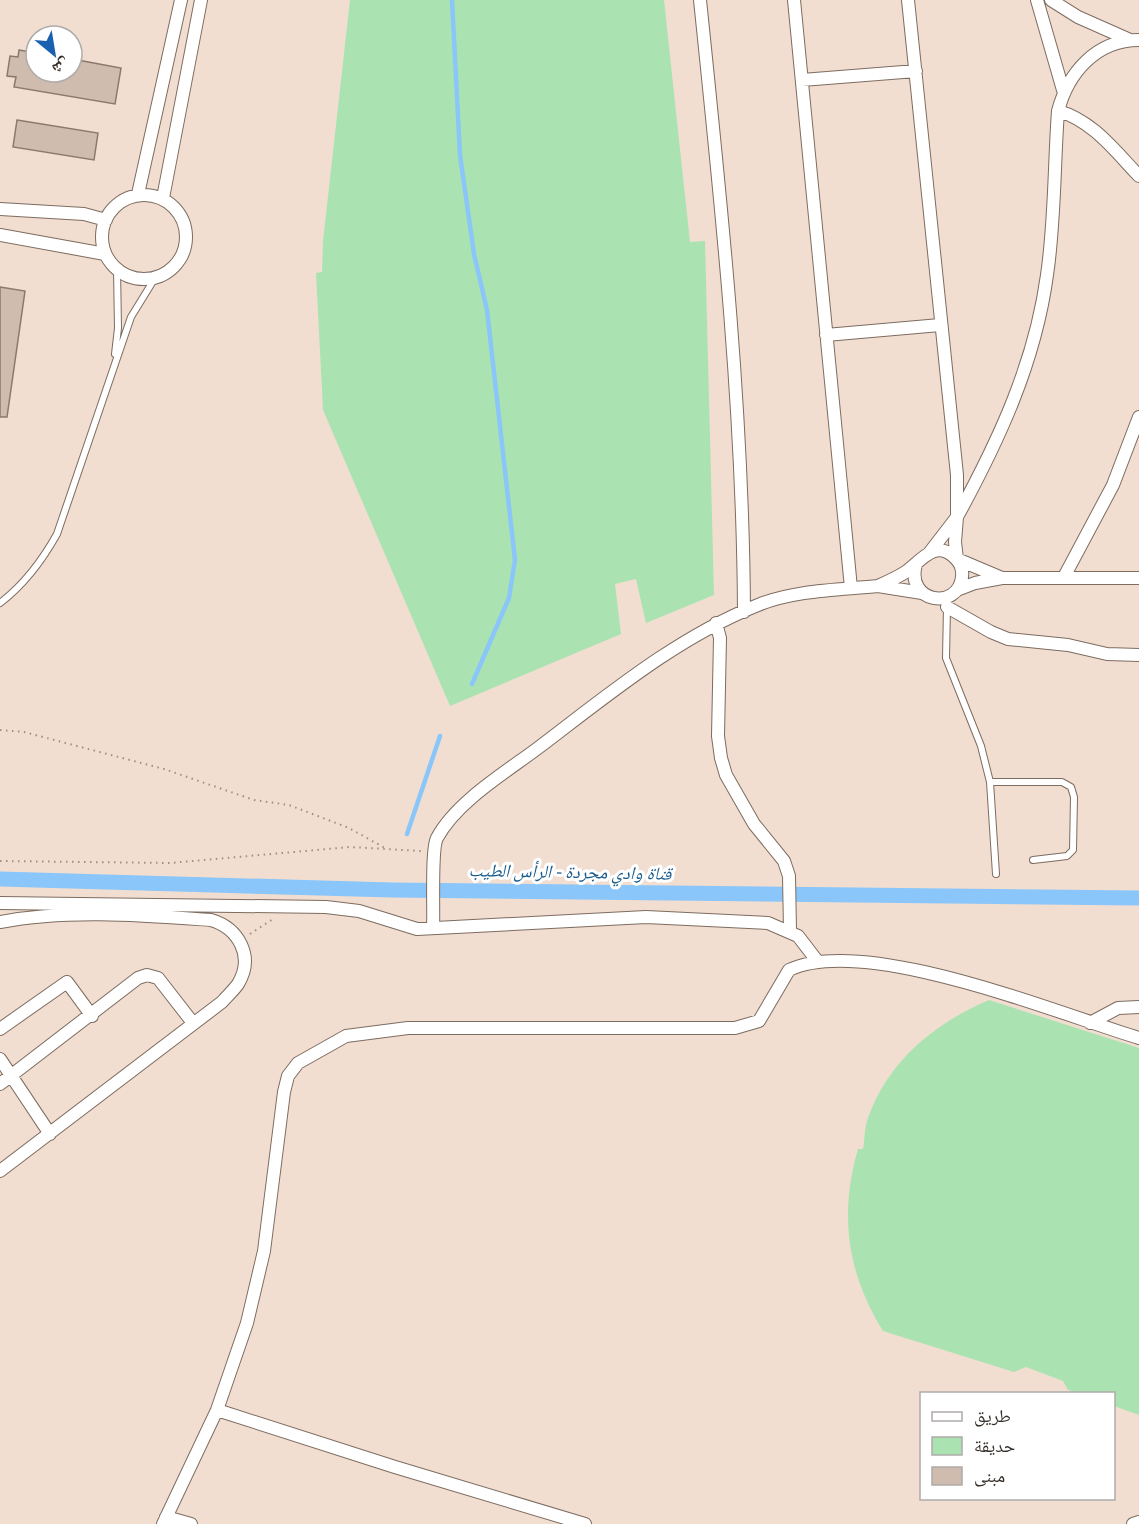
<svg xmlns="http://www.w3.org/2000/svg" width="1139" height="1524" viewBox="0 0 1139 1524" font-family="'Titillium Web','Noto Naskh Arabic',sans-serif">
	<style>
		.green { fill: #aae3b1 }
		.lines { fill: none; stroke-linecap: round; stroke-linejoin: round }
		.stream { stroke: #8ac6fa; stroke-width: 4.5 }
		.canal { stroke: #8ac6fa; stroke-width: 15 }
		.building { fill: #cfbcaf; stroke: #8a796c; stroke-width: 1.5 }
		.service-casing { stroke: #7d6c60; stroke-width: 8 }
		.minor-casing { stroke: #7d6c60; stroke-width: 14 }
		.path { stroke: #9c8f84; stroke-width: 2; stroke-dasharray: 1.5 4.5; stroke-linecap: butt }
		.service { stroke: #fff; stroke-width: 6 }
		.minor { stroke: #fff; stroke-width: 12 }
		.labels { text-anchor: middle; stroke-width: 6; stroke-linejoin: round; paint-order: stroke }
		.water-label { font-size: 18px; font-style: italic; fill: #1a5b8b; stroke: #fff }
	</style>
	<rect width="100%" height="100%" fill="#f1ded0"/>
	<!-- green -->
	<path class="green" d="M 350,0 L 664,0 L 690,242 L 705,241 L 714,595 L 646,623 L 636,579 L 615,584 L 621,634 L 450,706 L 323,410 L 316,273 L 322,272 L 323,241 Z
		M 989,1000 L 1139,1048 L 1139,1415 L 1114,1406 L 1114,1394 L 1078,1393 L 1068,1390 L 1063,1381 L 1026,1367 L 1014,1372 L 883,1331 C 847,1273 839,1214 858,1149 L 863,1149 C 865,1138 864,1129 868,1118 C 888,1061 935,1023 989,1000 Z"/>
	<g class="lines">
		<!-- stream -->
		<path class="stream" d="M 452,0 L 460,155 L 474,254 L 487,310 L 515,560 L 509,598 L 472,684
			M 407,834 L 440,736"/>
		<!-- canal -->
		<path class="canal" d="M 0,879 L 392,890 L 1139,898"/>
	</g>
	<!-- building -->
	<path class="building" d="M 19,50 L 36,53 L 36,72 L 72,72 L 72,59 L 121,68 L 115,104 L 14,87 L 16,77 L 7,76 L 10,56 L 18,57 Z
		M 17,120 L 98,133 L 94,160 L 13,147 Z
		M 0,287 L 25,291 L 7,417 L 0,417 Z"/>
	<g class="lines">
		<!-- service casing -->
		<g class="service-casing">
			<path id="service" d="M 115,354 L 118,328 L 117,269
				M 0,603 C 25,584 42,561 57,534 L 131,317 L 155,278
				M 947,607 L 946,658 L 981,746 L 990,782 L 996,874
				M 990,782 L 1062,782 L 1071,787 L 1074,797 L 1073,850 L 1067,856 L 1033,860"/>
		</g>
		<!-- minor casing -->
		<g class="minor-casing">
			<path id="minor" d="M 700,0 C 721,203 743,407 744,612
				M 794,0 L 851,588
				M 908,0 L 957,475 L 957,515
				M 1037,0 L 1063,90
				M 1051,0 L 1078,17 L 1130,40
				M 802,80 L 916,71
				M 1058,111 C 1092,120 1115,151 1139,176
				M 138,194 L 181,0
				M102 237a42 42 0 1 1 84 0a42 42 0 1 1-84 0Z
				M 163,198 L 201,0
				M 0,209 L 84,214 L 106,220
				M 0,235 L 105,254
				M 826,335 L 940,325
				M 957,517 C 999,440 1035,363 1047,275 C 1055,221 1054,166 1058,111 C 1068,73 1096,40 1139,40
				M 930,552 L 957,517 L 955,542 L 957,559 L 1002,578 L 975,583 L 957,590
				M 916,564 C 905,603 958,611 962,577 C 963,569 960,562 954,557 C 934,538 919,564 904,573 C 896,578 887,582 878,586 L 922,593
				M 1064,577 L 1113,485 L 1139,417
				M 1002,578 L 1139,578
				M 947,607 L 991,632 L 1008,639 L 1068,645 L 1107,654 L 1139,655
				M 716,623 L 720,638 L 718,736 L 721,758 L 726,775 L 754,824 L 784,861 L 789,876 L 790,930
				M 0,903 L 326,907 L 359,911 L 417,929 L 646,917 L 768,923 L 798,936 L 818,962
				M 0,922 C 68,909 141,915 211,920 C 238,928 255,956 238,984 C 234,990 227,996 222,1002 L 0,1171
				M 433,928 C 434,911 431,849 437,838 C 456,802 506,772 538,748 C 608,695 676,638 758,605 C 795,590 839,590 878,586
				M 1090,1023 L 1118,1008 L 1139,1007
				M 0,1029 L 67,982 L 92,1016
				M 0,1059 L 50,1134
				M 0,1084 L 138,978 L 147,975 L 158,978 L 193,1023
				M 217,1410 L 395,1467 L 585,1524
				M 166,1517 L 191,1524
				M 163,1524 L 217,1410 L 247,1323 L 264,1251 L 284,1092 L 288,1076 L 298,1063 L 346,1036 L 408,1028 L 735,1028 L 759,1021 L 789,970 C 865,934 1059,1014 1139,1038
				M 1133,1524 L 1139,1522"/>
		</g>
		<!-- path -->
		<path class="path" d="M 0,730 L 24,732 L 164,769 L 254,800 L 289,805 L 349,828 L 385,848
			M 0,861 L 170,863 L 350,847 L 421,851
			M 250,934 L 273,919"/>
		<!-- service -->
		<use href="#service" class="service"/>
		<!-- minor -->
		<use href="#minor" class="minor"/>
	</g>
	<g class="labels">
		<!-- water labels -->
		<g class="water-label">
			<text transform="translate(570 872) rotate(1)" y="6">قناة وادي مجردة - الرأس الطيب</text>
		</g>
	</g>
	<!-- legend -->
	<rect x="920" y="1392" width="195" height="108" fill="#ffffff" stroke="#aeaba9" stroke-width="1.5"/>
	<rect x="932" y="1412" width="30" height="9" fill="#ffffff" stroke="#aeaba9" stroke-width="1.5"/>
	<text x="974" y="1422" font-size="18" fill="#352e28">طريق</text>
	<rect x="932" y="1437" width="30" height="18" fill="#aae3b1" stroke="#aeaba9" stroke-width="1.5"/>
	<text x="974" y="1452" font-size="18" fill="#352e28">حديقة</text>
	<rect x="932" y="1467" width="30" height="18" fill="#cfbcaf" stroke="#aeaba9" stroke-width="1.5"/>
	<text x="974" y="1482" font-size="18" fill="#352e28">مبنى</text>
	<!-- north arrow -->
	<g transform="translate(54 54) rotate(150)"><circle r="28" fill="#ffffff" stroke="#aeaba9" stroke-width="1.5"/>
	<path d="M0-4.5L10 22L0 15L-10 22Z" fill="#1a60b0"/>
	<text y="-9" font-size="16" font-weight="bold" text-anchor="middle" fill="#352e28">ش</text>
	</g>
</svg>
